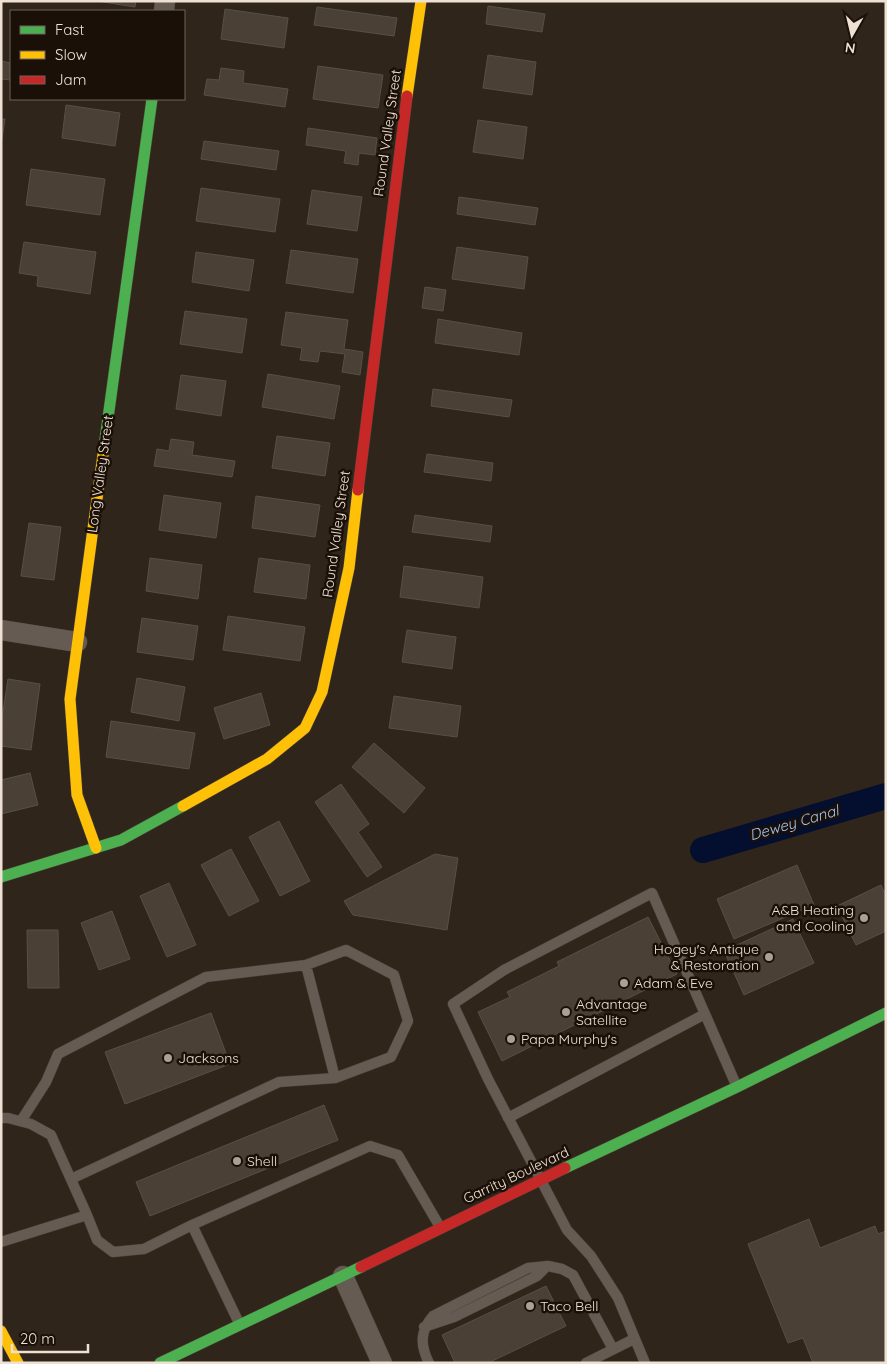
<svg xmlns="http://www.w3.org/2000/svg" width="887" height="1364" viewBox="0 0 887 1364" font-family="Quicksand,sans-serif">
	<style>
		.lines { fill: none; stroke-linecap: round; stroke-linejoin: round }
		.canal { stroke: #040e2f; stroke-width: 26 }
		.building { fill: #4a4036; stroke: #584f46 }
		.lane-casing { stroke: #4b4138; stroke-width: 11 }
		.street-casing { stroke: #4b4138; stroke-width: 21 }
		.fast-casing { stroke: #4b4138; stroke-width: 12 }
		.slow-casing { stroke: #4b4138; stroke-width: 12 }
		.jam-casing { stroke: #4b4138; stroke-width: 12 }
		.lane { stroke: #655b53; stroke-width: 10 }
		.street { stroke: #655b53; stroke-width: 20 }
		.fast { stroke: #4caf50; stroke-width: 11 }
		.slow { stroke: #ffc107; stroke-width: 11 }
		.jam { stroke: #c62828; stroke-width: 11 }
		.poi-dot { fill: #ac9f93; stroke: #1a1008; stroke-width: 2 }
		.labels { text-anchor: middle; stroke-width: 5; stroke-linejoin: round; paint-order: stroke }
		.street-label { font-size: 14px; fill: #efe0d4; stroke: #1a1008 }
		.poi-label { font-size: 14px; fill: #efe0d4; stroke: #1a1008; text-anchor: start }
		.water-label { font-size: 15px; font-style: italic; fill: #a2c3f3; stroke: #1a1008 }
	</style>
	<rect width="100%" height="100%" fill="#30251a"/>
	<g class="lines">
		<!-- canal -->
		<path class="canal" d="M 703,850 L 886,796"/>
	</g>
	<!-- building -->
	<path class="building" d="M 97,1 L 136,1 L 135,7 Z
		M 488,6 L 545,14 L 542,32 L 486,24 Z
		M 317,7 L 397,18 L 394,36 L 314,25 Z
		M 225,9 L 288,18 L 284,48 L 221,39 Z
		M 488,55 L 536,62 L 532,95 L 483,88 Z
		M 1,61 L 11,63 L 11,80 L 1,79 Z
		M 318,66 L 383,75 L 378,108 L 313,99 Z
		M 221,68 L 244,71 L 243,83 L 288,89 L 285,107 L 204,95 L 207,79 L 219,80 Z
		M 66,105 L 120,113 L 115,146 L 62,138 Z
		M 1,119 L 5,119 L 1,146 Z
		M 478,120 L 527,127 L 523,159 L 473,152 Z
		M 308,128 L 377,138 L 375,155 L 359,153 L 358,165 L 344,163 L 346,151 L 306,145 Z
		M 204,141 L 279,151 L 276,170 L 201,159 Z
		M 31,169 L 105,179 L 100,215 L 26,205 Z
		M 201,188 L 280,199 L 275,232 L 196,221 Z
		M 312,190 L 362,197 L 357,231 L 307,224 Z
		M 459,197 L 538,208 L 535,225 L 457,214 Z
		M 24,242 L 96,252 L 90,294 L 37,286 L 38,276 L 19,273 Z
		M 457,247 L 528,257 L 524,289 L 452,279 Z
		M 291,250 L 358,259 L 353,293 L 286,283 Z
		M 196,252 L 254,260 L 249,291 L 192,282 Z
		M 425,287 L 446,290 L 443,311 L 422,308 Z
		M 185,311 L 247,319 L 242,353 L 180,344 Z
		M 286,312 L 348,320 L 344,349 L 363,352 L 360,375 L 342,372 L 345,354 L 320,351 L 318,362 L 300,360 L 302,348 L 281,345 Z
		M 438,319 L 522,333 L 519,355 L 435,343 Z
		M 268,374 L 340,386 L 334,419 L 262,407 Z
		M 181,375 L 226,381 L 221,416 L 176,409 Z
		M 433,389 L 512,400 L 509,417 L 431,406 Z
		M 277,436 L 330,443 L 325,476 L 272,468 Z
		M 171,439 L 194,442 L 192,455 L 235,461 L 232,477 L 154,466 L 157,449 L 169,451 Z
		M 427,454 L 493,463 L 491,481 L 424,472 Z
		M 164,495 L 221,503 L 216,538 L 159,530 Z
		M 256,496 L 320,505 L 315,537 L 252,528 Z
		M 415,515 L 492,526 L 490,542 L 412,532 Z
		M 29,523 L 61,527 L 54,580 L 21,576 Z
		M 150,558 L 202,565 L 198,599 L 146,591 Z
		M 259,558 L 310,565 L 306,599 L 254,592 Z
		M 404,566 L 483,577 L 479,608 L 400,597 Z
		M 228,616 L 305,627 L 300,661 L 223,650 Z
		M 142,618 L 198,626 L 193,660 L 137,652 Z
		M 407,630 L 456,637 L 452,669 L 402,662 Z
		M 137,678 L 185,687 L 179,721 L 131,712 Z
		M 8,679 L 40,684 L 31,750 L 1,746 L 1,725 Z
		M 261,693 L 270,725 L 224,739 L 214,708 Z
		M 394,696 L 461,706 L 457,737 L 389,728 Z
		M 111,721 L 195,733 L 189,769 L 106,757 Z
		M 374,743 L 425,788 L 404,813 L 352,767 Z
		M 30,773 L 38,805 L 1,814 L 1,780 Z
		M 341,784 L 369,824 L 358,832 L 382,867 L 367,877 L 315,802 Z
		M 279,821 L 310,881 L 280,896 L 249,837 Z
		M 231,849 L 259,901 L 229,916 L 201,865 Z
		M 435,854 L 458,858 L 447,930 L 353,915 L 344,901 Z
		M 797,865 L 814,905 L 734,939 L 717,899 Z
		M 169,883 L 196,945 L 167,957 L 140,896 Z
		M 881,885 L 886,896 L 886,931 L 856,945 L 837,906 Z
		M 112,911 L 130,959 L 99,970 L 81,923 Z
		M 648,917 L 677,974 L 502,1061 L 478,1012 L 510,997 L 507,992 L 559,966 L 557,962 Z
		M 793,919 L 814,963 L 744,995 L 724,951 Z
		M 27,930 L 58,930 L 59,988 L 28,988 Z
		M 211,1013 L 230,1064 L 125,1104 L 105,1052 Z
		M 324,1105 L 338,1140 L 150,1216 L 136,1182 Z
		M 809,1219 L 820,1248 L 875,1226 L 878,1234 L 886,1231 L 886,1363 L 813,1363 L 803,1338 L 788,1343 L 748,1244 Z
		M 546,1286 L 566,1326 L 488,1363 L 455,1363 L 442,1335 Z"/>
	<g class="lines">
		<!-- lane casing -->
		<g class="lane-casing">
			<path id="lane" d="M 1,1118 L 8,1118 L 31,1124 L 51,1135 L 87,1215
				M 508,1118 L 705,1014
				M 21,1121 L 46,1082 L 58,1054 L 206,977 L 306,965
				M 71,1179 L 279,1082 L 335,1078 L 391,1057 L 408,1021 L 394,975 L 346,950 L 306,965 L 335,1078
				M 192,1225 L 239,1323
				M 1,1242 L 87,1215 L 97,1240 L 113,1252 L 144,1249 L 192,1225 L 370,1146 L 398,1155 L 440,1227
				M 424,1327 L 454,1317 L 537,1276 L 547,1266
				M 429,1363 C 420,1345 420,1331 433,1316 L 528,1268 L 548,1266 L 562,1269 L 573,1275 L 613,1349
				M 586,1363 L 634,1339
				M 645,1363 L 618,1298 L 591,1256 L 567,1230 L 488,1079 L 453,1004 L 504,970 L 652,893 L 737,1087"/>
		</g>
		<!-- street casing -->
		<g class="street-casing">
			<path id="street" d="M 164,11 L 165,1
				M 1,630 L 77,642
				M 343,1276 L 382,1363"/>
		</g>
		<!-- fast casing -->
		<g class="fast-casing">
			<path id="fast" d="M 104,447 L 152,99
				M 1,877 L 121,840 L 183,806
				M 565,1168 L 737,1087 L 886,1013
				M 160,1363 L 361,1267"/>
		</g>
		<!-- slow casing -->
		<g class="slow-casing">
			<path id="slow" d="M 407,96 L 421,1
				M 183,806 L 267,759 L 305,728 L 322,692 L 349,568 L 358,490
				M 96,848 L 77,795 L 70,699 L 104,447
				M 1,1331 L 18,1363"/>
		</g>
		<!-- jam casing -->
		<g class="jam-casing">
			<path id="jam" d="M 358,490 L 407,96
				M 361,1267 L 565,1168"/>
		</g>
		<!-- lane -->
		<use href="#lane" class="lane"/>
		<!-- street -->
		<use href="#street" class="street"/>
		<!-- fast -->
		<use href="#fast" class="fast"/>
		<!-- slow -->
		<use href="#slow" class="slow"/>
		<!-- jam -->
		<use href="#jam" class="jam"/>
	</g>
	<!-- markers -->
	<g class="poi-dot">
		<circle cx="864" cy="918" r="5"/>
		<circle cx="769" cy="957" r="5"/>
		<circle cx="624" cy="983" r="5"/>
		<circle cx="566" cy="1012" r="5"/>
		<circle cx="511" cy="1039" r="5"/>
		<circle cx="168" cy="1058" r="5"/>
		<circle cx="237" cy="1161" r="5"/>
		<circle cx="530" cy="1306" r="5"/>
	</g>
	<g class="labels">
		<!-- street labels -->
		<g class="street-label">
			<text transform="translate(387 133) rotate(-82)" y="5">Round Valley Street</text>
			<text transform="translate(100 474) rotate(-82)" y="5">Long Valley Street</text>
			<text transform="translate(336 534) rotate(-82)" y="5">Round Valley Street</text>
			<text transform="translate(516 1175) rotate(-25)" y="5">Garrity Boulevard</text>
		</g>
		<!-- poi labels -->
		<g class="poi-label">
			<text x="854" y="915" text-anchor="end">A&amp;B Heating<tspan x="854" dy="16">and Cooling</tspan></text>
			<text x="759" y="954" text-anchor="end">Hogey's Antique<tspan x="759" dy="16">&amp; Restoration</tspan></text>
			<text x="634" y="988">Adam &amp; Eve</text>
			<text x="576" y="1009">Advantage<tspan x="576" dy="16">Satellite</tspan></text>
			<text x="521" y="1044">Papa Murphy's</text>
			<text x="178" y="1063">Jacksons</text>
			<text x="247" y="1166">Shell</text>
			<text x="540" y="1311">Taco Bell</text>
		</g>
		<!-- water labels -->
		<g class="water-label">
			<text transform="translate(794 823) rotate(-16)" y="5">Dewey Canal</text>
		</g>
	</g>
	<!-- border -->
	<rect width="887" height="1364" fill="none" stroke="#efe0d4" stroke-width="5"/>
	<!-- legend -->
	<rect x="10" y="10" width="175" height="90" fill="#1a1008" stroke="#6f635a"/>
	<rect x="20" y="26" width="25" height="8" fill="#4caf50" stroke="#6f635a"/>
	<text x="55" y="35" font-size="15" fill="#efe0d4">Fast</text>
	<rect x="20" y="51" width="25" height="8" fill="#ffc107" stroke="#6f635a"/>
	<text x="55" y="60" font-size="15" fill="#efe0d4">Slow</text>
	<rect x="20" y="76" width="25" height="8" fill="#c62828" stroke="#6f635a"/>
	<text x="55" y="85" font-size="15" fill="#efe0d4">Jam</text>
	<!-- north arrow -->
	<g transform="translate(852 35) rotate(188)" stroke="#1a1008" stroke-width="4" paint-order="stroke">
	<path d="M0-4L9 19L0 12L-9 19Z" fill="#efe0d4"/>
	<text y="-8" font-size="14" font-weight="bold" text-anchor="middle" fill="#efe0d4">N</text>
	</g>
	<!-- scale -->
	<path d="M12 1344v8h76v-8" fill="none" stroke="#efe0d4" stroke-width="2.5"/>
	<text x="20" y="1344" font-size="15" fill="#efe0d4" stroke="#1a1008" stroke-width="4" paint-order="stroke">20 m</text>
</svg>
